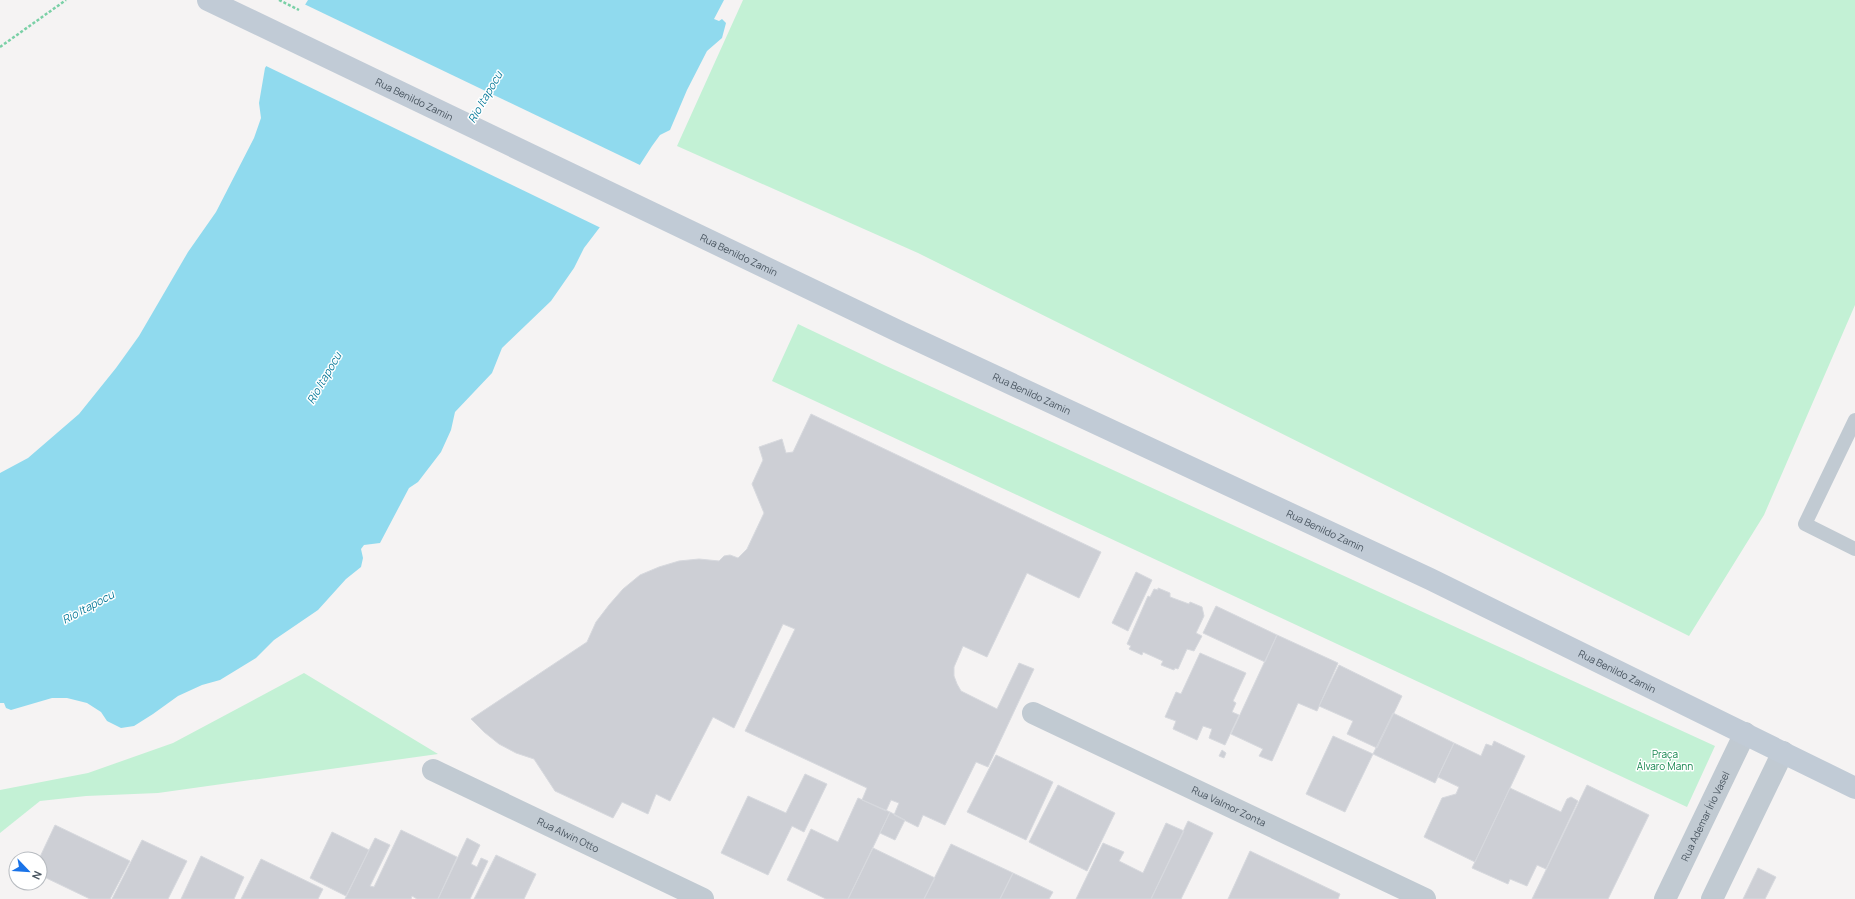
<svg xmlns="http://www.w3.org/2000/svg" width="1855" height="899" viewBox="0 0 1855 899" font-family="Manrope,sans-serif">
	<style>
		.green { fill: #c3f1d5 }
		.water { fill: #90daee }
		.pier { fill: #f5f3f3 }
		.building { fill: #cdcfd5; stroke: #d7d9de }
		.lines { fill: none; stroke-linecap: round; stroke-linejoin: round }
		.path { stroke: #7ad0a6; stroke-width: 2.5; stroke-dasharray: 3 2; stroke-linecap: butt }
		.service { stroke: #c1cad2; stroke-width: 14 }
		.minor { stroke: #c1cad2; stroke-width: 22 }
		.tertiary { stroke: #c1cad2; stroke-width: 22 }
		.secondary { stroke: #c1cbd6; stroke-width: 22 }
		.labels { text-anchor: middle; stroke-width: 3; stroke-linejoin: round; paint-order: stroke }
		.street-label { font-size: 10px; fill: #4a5661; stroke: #fff }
		.park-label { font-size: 10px; fill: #17864f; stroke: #fff }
		.water-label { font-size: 11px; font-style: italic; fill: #0c7c9b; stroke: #fff }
	</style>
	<rect width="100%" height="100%" fill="#f5f3f3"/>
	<!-- green -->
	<path class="green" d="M 743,0 L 1855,0 L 1855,305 L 1764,515 L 1689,636 L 918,253 L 677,146 Z
		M 798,324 L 884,365 L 1715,746 L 1687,807 L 772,381 Z
		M 304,673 L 438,754 L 158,793 L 86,796 L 40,801 L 0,833 L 0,790 L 88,773 L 173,743 Z"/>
	<!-- water -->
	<path class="water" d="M 308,0 L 724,0 L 714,19 L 719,21 L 722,19 L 726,23 L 722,38 L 707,51 L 687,90 L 670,130 L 660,135 L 652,146 L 600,227 L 584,248 L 574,268 L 551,301 L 502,348 L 492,373 L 455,412 L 451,430 L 441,452 L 418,482 L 409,488 L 380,543 L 364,545 L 361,549 L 363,558 L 361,567 L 346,579 L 318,610 L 274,640 L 256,658 L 220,680 L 202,685 L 178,696 L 153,714 L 134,726 L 121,728 L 107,721 L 101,712 L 87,703 L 67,698 L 52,698 L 11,710 L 6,708 L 4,703 L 0,703 L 0,473 L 28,458 L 79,414 L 116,368 L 139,336 L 188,252 L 216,212 L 254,138 L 261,118 L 259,103 L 265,68 Z"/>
	<!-- pier -->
	<path class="pier" d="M 304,4 L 642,166 L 601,228 L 264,65 Z"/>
	<!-- building -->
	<path class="building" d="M 811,414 L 1101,552 L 1079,598 L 1027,573 L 987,657 L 963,646 L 954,667 L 954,676 L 957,684 L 961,691 L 997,709 L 1019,663 L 1034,669 L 988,767 L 976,762 L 945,825 L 923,815 L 918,827 L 894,815 L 899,803 L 891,800 L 886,811 L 862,800 L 867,788 L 745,731 L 795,629 L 783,624 L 734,728 L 713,717 L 670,801 L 656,794 L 648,814 L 622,802 L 613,818 L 555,791 L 534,759 L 516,753 L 499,744 L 484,732 L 471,719 L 587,642 L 596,622 L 609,605 L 623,589 L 640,575 L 659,567 L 679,561 L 699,559 L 719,561 L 724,556 L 730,555 L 738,558 L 747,549 L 764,513 L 752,484 L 763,460 L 759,447 L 782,439 L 786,453 L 793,452 Z
		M 1136,572 L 1152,580 L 1128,631 L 1112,623 Z
		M 1158,588 L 1170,593 L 1170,597 L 1189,604 L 1190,602 L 1202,607 L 1204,616 L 1196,633 L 1202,636 L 1194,651 L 1187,649 L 1178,669 L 1175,668 L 1174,670 L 1161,665 L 1163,661 L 1143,652 L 1142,655 L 1129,649 L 1131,646 L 1127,644 L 1148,596 L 1150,597 L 1154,589 L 1158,590 Z
		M 1216,606 L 1277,635 L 1265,662 L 1203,633 Z
		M 1277,635 L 1338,663 L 1317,711 L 1298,703 L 1272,761 L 1259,756 L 1263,749 L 1231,734 Z
		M 1200,653 L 1246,673 L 1233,701 L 1236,703 L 1232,712 L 1239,715 L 1225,745 L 1209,738 L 1212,729 L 1203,726 L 1197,740 L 1173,729 L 1176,721 L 1165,717 L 1176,692 L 1181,694 Z
		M 1339,665 L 1402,696 L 1377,748 L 1347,734 L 1353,721 L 1319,706 Z
		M 1393,713 L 1454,743 L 1435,783 L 1373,754 Z
		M 1333,736 L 1373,754 L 1345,812 L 1306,794 Z
		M 1494,741 L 1525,756 L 1475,862 L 1424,837 L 1442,798 L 1456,794 L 1459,787 L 1438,777 L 1454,743 L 1481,756 L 1486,744 L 1492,746 Z
		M 1222,750 L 1226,753 L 1224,758 L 1219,756 Z
		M 996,755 L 1053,782 L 1026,840 L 967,812 Z
		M 805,774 L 827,784 L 804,832 L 792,826 L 768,875 L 721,853 L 748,796 L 786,813 Z
		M 1058,785 L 1115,813 L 1087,871 L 1029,842 Z
		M 1587,785 L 1649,815 L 1608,899 L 1532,899 Z
		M 1510,788 L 1561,812 L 1567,799 L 1571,797 L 1578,801 L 1546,869 L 1537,865 L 1527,886 L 1510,879 L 1508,884 L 1472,868 Z
		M 858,798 L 890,812 L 848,899 L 826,899 L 787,880 L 811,829 L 838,842 Z
		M 890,812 L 905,820 L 895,840 L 880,833 Z
		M 1188,821 L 1213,833 L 1181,899 L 1151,899 Z
		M 1166,823 L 1184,831 L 1151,899 L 1076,899 L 1103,843 L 1124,852 L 1119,861 L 1143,873 Z
		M 55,825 L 130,861 L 110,899 L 90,899 L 40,875 L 39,859 Z
		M 401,830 L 457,857 L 438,899 L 417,899 L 412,896 L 411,899 L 345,899 L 375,838 L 390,845 L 370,886 L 374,887 Z
		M 332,832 L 369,850 L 346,896 L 310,878 Z
		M 467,838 L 480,845 L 471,864 L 477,867 L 481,858 L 488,861 L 470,899 L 438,899 Z
		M 142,840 L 187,861 L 168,899 L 112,899 Z
		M 951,844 L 1013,873 L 1000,899 L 924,899 Z
		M 873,848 L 935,878 L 924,899 L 848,899 Z
		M 1250,851 L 1340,894 L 1338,899 L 1228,899 Z
		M 496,855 L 536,874 L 524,899 L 474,899 Z
		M 201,856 L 244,877 L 234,899 L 181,899 Z
		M 261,859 L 323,889 L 318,899 L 241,899 Z
		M 1758,868 L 1776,877 L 1765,899 L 1743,899 Z
		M 1013,873 L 1053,892 L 1049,899 L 1000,899 Z"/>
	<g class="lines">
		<!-- path -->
		<path class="path" d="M 279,0 L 299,10
			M 0,47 L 66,0"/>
		<!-- service -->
		<path class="service" d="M 1855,420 L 1805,524 L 1855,549"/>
		<!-- minor -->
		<g class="minor">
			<path id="s1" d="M 1033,713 L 1425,899"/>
			<path id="s2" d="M 433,770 L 703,899"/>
		</g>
		<!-- tertiary -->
		<g class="tertiary">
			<path id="s3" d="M 1665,899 L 1745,733"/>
			<path d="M 1712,899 L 1783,752"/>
		</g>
		<!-- secondary -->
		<path class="secondary" id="s4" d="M 208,0 L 900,332 L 1430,579 L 1855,788"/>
	</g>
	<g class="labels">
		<!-- street labels -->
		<g class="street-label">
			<text dy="4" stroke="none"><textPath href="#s4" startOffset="229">Rua Benildo Zamin</textPath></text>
			<text dy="4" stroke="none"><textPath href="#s4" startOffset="589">Rua Benildo Zamin</textPath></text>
			<text dy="4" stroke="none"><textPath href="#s4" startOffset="913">Rua Benildo Zamin</textPath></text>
			<text dy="4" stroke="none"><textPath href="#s4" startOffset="1237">Rua Benildo Zamin</textPath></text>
			<text dy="4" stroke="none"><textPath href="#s4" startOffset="1561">Rua Benildo Zamin</textPath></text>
			<text dy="4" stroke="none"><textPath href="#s1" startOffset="217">Rua Valmor Zonta</textPath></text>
			<text dy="4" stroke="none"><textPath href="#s3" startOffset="92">Rua Ademar Írio Vasel</textPath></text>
			<text dy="4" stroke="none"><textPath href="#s2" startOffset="150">Rua Alwin Otto</textPath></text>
		</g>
		<!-- park labels -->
		<g class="park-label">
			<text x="1665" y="758">Praça<tspan x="1665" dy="12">Álvaro Mann</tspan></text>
		</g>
		<!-- water labels -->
		<g class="water-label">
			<text transform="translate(485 97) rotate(-60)" y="4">Rio Itapocu</text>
			<text transform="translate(324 378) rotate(-60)" y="4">Rio Itapocu</text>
			<text transform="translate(88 607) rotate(-28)" y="4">Rio Itapocu</text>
		</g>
	</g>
	<!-- north arrow -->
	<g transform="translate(28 871) rotate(115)"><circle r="19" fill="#ffffff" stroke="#b7bbc0"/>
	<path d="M0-3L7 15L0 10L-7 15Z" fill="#1a73e8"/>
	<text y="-6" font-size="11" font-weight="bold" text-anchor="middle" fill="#4a5661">N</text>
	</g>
</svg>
